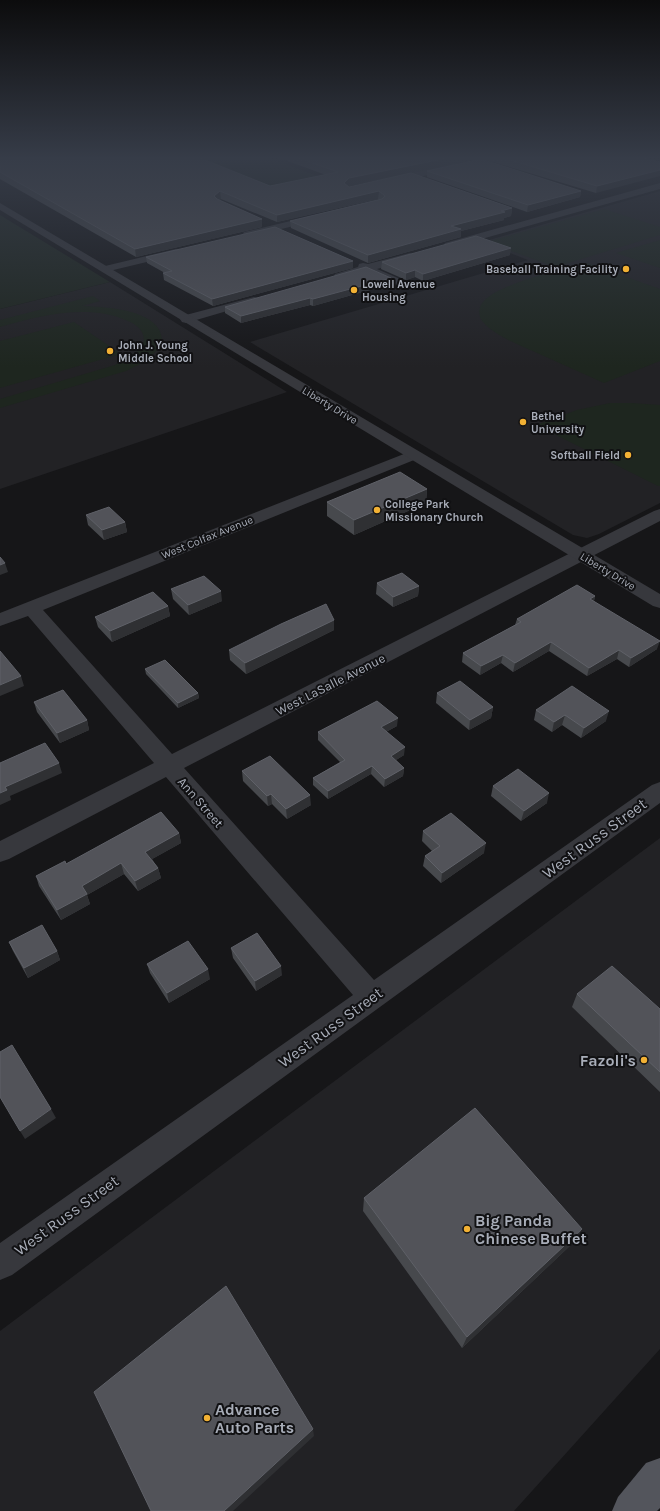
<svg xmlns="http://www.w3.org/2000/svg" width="660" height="1511" viewBox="0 0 660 1511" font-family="Karla,sans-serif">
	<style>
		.built { fill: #222225 }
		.green { fill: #1e261f }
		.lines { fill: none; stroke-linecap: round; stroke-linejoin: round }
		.minor { fill: #37383d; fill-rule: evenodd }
		.tertiary { fill: #37383d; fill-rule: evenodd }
		.primary { fill: #53555c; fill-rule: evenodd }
		.wall { fill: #47494d }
		.shaded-wall { fill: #2f3033 }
		.building { fill: #525359; stroke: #5f6168 }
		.poi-dot { fill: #f2b134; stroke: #111113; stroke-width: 1.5 }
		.labels { text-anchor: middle; stroke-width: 4; stroke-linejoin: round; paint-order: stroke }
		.far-poi-label { font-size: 11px; font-weight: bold; fill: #a8adb8; stroke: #111113; text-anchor: start }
		.far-street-label { font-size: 11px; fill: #a8adb8; stroke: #111113 }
		.street-label { font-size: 13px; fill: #a8adb8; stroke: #111113 }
		.near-street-label { font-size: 16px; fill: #a8adb8; stroke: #111113 }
		.near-poi-label { font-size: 16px; font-weight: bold; fill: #a8adb8; stroke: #111113; text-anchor: start }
	</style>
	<rect width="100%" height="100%" fill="#161618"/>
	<!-- built -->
	<path class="built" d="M 660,191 L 660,503 L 599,534 L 587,538 L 573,535 L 250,342 L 528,260 L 482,242 Z
		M 110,282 L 287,392 L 0,489 L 0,309 Z
		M 660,838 L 660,1349 L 514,1511 L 0,1511 L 0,1331 Z"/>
	<!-- green -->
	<path class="green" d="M 218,156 L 264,156 L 320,177 L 170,211 L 199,159 Z
		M 604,209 L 660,227 L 660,235 L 555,267 L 487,242 Z
		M 0,215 L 110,282 L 0,309 Z
		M 660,240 L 660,268 L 616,253 Z
		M 587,263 L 660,289 L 660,361 L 604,383 C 581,373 558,362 535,352 C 518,344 495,336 483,322 C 478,317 478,307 483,302 C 501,282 560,271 587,263 Z
		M 93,296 L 100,301 L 82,306 C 105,307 162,309 162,341 C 155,357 141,364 126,371 L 0,408 L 0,399 L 115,365 L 138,351 L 144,341 C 144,330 137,325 128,321 C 88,303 40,316 0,327 L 0,320 Z
		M 74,322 L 121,354 L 0,388 L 0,341 Z
		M 610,403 L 631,403 L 660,405 L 660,486 L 658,486 L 536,425 L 577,410 Z"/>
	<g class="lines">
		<!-- minor -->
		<path class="minor" d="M 456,163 L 459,164 L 460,166 L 459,168 L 388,184 L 384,181 L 388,178 Z
			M 660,183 L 660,189 L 453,247 L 449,248 L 444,245 L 445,243 Z
			M 320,214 L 323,215 L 325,217 L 323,219 L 248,237 L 243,234 L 244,232 Z
			M 176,249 L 181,252 L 180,254 L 105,272 L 100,269 L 101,267 Z
			M 410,253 L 415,256 L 414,258 L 377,269 L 407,282 L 409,284 L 407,286 L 399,286 L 367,272 L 339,279 L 334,276 L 335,274 L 358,267 L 359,264 L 363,263 L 368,264 Z
			M 254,297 L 258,298 L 260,300 L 258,302 L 186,323 L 182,322 L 180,319 L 182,316 Z
			M 414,450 L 419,452 L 422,455 L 419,458 L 43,610 L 172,754 L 654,511 L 660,509 L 660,521 L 184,768 L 374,980 L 652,785 L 660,782 L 660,803 L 12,1275 L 0,1280 L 0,1243 L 353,995 L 166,777 L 9,859 L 0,862 L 0,841 L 154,763 L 28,616 L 0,626 L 0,613 Z"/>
		<!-- tertiary -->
		<path class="tertiary" d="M 0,203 L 660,594 L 660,608 L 653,606 L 0,210 Z"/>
		<!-- primary -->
		<path class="primary" d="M 660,1458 L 660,1508 L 657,1511 L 612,1511 L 618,1497 L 646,1463 Z"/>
	</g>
	<!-- wall -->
	<path class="wall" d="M 0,156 L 270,186 L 326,175 L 274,156 L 636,156 L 596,193 L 480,158 L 349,186 L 348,186 L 349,187 L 512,208 L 511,216 L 504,218 L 504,220 L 461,231 L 461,237 L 368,263 L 291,228 L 290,221 L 380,199 L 378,199 L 277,222 L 221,199 L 219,200 L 262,227 L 136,257 L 0,179 Z
		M 427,171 L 581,191 L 580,197 L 527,212 L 427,177 Z
		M 510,255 L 423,281 L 415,277 L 406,280 L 381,269 L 382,262 Z
		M 146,257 L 353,268 L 213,306 L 164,280 L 163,273 L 165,273 L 147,263 Z
		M 391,278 L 391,284 L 313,306 L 310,305 L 241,323 L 225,313 L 225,307 Z
		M 427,489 L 426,503 L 354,535 L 327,516 L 327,502 Z
		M 86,515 L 125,522 L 127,532 L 104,540 L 88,525 Z
		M 377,583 L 419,586 L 418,596 L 393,607 L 376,594 Z
		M 171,589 L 222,601 L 189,615 L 173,599 Z
		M 595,596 L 594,601 L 657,649 L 629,667 L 617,659 L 587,676 L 549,651 L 513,672 L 501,663 L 480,675 L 462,662 L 463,653 L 515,625 L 517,619 Z
		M 168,606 L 170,616 L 112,642 L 98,627 L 95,617 Z
		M 334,620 L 334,630 L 246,674 L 230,660 L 229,650 Z
		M 145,669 L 198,693 L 199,698 L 178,708 L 146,674 Z
		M 437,693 L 493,707 L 491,718 L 469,730 L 436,703 Z
		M 34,702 L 87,720 L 89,730 L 60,743 L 37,712 Z
		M 536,710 L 606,721 L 581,738 L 562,725 L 552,732 L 534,720 Z
		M 397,726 L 386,732 L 404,755 L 396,760 L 404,768 L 403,776 L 384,787 L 371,774 L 328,799 L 313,785 L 313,778 L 340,762 L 318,740 L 318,732 Z
		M 242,771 L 311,805 L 287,819 L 272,804 L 268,806 L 243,781 Z
		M 493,786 L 547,803 L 521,821 L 491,796 Z
		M 423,831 L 484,853 L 441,883 L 423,866 L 425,856 L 432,851 L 422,841 Z
		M 179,833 L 181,843 L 152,859 L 158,868 L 161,878 L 138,891 L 124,874 L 87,895 L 90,904 L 61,920 L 39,886 L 36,876 L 66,864 Z
		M 9,942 L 57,951 L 60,960 L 28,978 L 13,951 Z
		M 231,948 L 282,975 L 256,991 L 233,958 Z
		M 147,964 L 210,979 L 169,1003 L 150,973 Z
		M 577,994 L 660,1009 L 660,1092 L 572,1007 Z
		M 364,1198 L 582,1229 L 574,1242 L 462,1348 L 363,1211 Z"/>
	<!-- shaded-wall -->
	<path class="shaded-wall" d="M 457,156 L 480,156 L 480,158 L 349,186 L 344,190 L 344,183 L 349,178 Z
		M 660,170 L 660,176 L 596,193 L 597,186 Z
		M 220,191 L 221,199 L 214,203 L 214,196 Z
		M 379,191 L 378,199 L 277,222 L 277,215 Z
		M 581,191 L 580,197 L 527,212 L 528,205 Z
		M 512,208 L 511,216 L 504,218 L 504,220 L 461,231 L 461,237 L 368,263 L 368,255 L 451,226 Z
		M 262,219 L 262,227 L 136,257 L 135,249 Z
		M 511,248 L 510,255 L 423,281 L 423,274 Z
		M 353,261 L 353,268 L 213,306 L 212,299 Z
		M 415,270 L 415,277 L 406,280 L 406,273 Z
		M 391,278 L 391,284 L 313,306 L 313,299 Z
		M 310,298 L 310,305 L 241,323 L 241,316 Z
		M 427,489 L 426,503 L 354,535 L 354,520 Z
		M 125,522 L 127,532 L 104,540 L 102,530 Z
		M 5,563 L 8,572 L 0,575 L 0,565 Z
		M 419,586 L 418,596 L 393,607 L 393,597 Z
		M 221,591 L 222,601 L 189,615 L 188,605 Z
		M 595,596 L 593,604 L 590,599 Z
		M 168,606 L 170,616 L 112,642 L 110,631 Z
		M 334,620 L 334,630 L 246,674 L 245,663 Z
		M 660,641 L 657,649 L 629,667 L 631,658 Z
		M 551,642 L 549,651 L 513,672 L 515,663 Z
		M 619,650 L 617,659 L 587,676 L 589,668 Z
		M 503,655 L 501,663 L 480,675 L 481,666 Z
		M 21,676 L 24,686 L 0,696 L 0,685 Z
		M 198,693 L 199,698 L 178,708 L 178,703 Z
		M 493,707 L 491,718 L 469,730 L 470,720 Z
		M 609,711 L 606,721 L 581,738 L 584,728 Z
		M 565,715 L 562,725 L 552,732 L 554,722 Z
		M 398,718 L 397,726 L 380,735 L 381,727 Z
		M 87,720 L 89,730 L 60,743 L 57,733 Z
		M 405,747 L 404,755 L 390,764 L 391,756 Z
		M 59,763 L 62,773 L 10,796 L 11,800 L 0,805 L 0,793 L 5,787 Z
		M 372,766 L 371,774 L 328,799 L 328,791 Z
		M 404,768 L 403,776 L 384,787 L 385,779 Z
		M 549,793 L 547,803 L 521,821 L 524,811 Z
		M 271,794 L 272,804 L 268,806 L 267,796 Z
		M 310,795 L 311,805 L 287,819 L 286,809 Z
		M 179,833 L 181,843 L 147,862 L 145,852 Z
		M 486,843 L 484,853 L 441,883 L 442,873 Z
		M 121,863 L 124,874 L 87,895 L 90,904 L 61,920 L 57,910 L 82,886 Z
		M 158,868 L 161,878 L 138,891 L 135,881 Z
		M 57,951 L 60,960 L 28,978 L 24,968 Z
		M 281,966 L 282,975 L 256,991 L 255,981 Z
		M 208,969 L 210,979 L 169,1003 L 167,993 Z
		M 51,1109 L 56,1118 L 25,1139 L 20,1131 Z
		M 582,1229 L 574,1242 L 462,1348 L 467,1337 Z
		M 313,1429 L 314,1436 L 233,1511 L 224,1511 Z"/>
	<!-- building -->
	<path class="building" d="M 0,156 L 195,156 L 270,186 L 338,172 L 293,156 L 457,156 L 349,178 L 344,183 L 349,187 L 411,173 L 512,208 L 501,211 L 505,212 L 451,226 L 461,229 L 368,255 L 290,221 L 382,199 L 385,196 L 379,191 L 277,215 L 220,191 L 214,196 L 217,199 L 262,219 L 135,249 L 0,172 Z
		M 497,156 L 636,156 L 660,162 L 660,170 L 597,186 Z
		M 481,159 L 581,191 L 528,205 L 427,171 Z
		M 275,227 L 353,261 L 212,299 L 163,273 L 172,271 L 146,257 Z
		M 476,236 L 511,248 L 423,274 L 415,270 L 406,273 L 382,262 Z
		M 366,267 L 391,278 L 313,299 L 310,298 L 241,316 L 225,307 Z
		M 400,472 L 427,489 L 354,520 L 327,502 Z
		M 109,507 L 125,522 L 102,530 L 86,515 Z
		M 0,557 L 5,563 L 0,565 Z
		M 402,573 L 419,586 L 393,597 L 377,583 Z
		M 204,576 L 221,591 L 188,605 L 171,589 Z
		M 577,585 L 595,596 L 590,599 L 660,641 L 631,658 L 619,650 L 589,668 L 551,642 L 515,663 L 503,655 L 481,666 L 463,653 L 521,622 L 517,619 Z
		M 153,592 L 168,606 L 110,631 L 95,617 Z
		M 326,604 L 334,620 L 245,663 L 229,650 L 281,624 Z
		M 0,651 L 21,676 L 0,685 Z
		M 165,660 L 198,693 L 178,703 L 145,669 Z
		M 460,681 L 493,707 L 470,720 L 437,693 Z
		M 572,686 L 609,711 L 584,728 L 565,715 L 554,722 L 536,710 Z
		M 63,690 L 87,720 L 57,733 L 34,702 Z
		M 377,701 L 398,718 L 381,727 L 405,747 L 391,756 L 404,768 L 385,779 L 372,766 L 328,791 L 313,778 L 345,760 L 318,732 Z
		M 45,743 L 59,763 L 5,787 L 7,790 L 0,793 L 0,763 Z
		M 270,756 L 310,795 L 286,809 L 271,794 L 267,796 L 242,771 Z
		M 518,769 L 549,793 L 524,811 L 493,786 Z
		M 161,812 L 179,833 L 145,852 L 158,868 L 135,881 L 121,863 L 82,886 L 87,894 L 57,910 L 36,876 L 65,861 L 66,864 Z
		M 451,813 L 486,843 L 442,873 L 425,856 L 440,846 L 423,831 Z
		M 42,925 L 57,951 L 24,968 L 9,942 Z
		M 257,933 L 281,966 L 255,981 L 231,948 Z
		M 188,941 L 208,969 L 167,993 L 147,964 Z
		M 612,966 L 660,1009 L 660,1072 L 577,994 Z
		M 12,1045 L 51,1109 L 20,1131 L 0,1097 L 0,1052 Z
		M 475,1108 L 582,1229 L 467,1337 L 364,1198 Z
		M 226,1286 L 313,1429 L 224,1511 L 151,1511 L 94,1392 Z"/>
	<!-- sky -->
	<linearGradient id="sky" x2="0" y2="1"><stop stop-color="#0c0c0d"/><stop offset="0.43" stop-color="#363c48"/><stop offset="1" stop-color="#363c48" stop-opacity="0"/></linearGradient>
	<rect width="660" height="367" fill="url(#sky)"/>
	<!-- markers -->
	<g class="poi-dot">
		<circle cx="626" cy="269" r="4"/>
		<circle cx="354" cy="290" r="4"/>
		<circle cx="110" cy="351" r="4"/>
		<circle cx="523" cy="422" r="4"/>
		<circle cx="628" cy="455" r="4"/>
		<circle cx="377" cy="510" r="4"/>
		<circle cx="644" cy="1060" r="4"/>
		<circle cx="467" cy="1229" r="4"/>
		<circle cx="207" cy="1418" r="4"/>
	</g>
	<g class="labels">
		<!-- far-poi labels -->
		<g class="far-poi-label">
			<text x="618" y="273" text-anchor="end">Baseball Training Facility</text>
			<text x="362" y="288">Lowell Avenue<tspan x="362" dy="13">Housing</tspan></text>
			<text x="118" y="349">John J. Young<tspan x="118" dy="13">Middle School</tspan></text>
			<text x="531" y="420">Bethel<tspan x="531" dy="13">University</tspan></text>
			<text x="620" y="459" text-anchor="end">Softball Field</text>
			<text x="385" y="508">College Park<tspan x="385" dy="13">Missionary Church</tspan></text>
		</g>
		<!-- far-street labels -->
		<g class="far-street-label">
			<text transform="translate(330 405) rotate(31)" y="4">Liberty Drive</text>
			<text transform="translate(207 537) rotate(-22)" y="4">West Colfax Avenue</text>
			<text transform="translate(608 571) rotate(31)" y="4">Liberty Drive</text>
		</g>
		<!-- street labels -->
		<g class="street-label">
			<text transform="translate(330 684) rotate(-27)" y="5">West LaSalle Avenue</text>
			<text transform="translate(201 802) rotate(49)" y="5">Ann Street</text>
		</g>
		<!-- near-street labels -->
		<g class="near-street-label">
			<text transform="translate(594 838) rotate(-36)" y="6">West Russ Street</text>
			<text transform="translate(330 1027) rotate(-36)" y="6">West Russ Street</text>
			<text transform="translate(66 1215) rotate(-36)" y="6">West Russ Street</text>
		</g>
		<!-- near-poi labels -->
		<g class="near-poi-label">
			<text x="636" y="1066" text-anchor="end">Fazoli's</text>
			<text x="475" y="1226">Big Panda<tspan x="475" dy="18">Chinese Buffet</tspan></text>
			<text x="215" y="1415">Advance<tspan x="215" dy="18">Auto Parts</tspan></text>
		</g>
	</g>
</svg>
